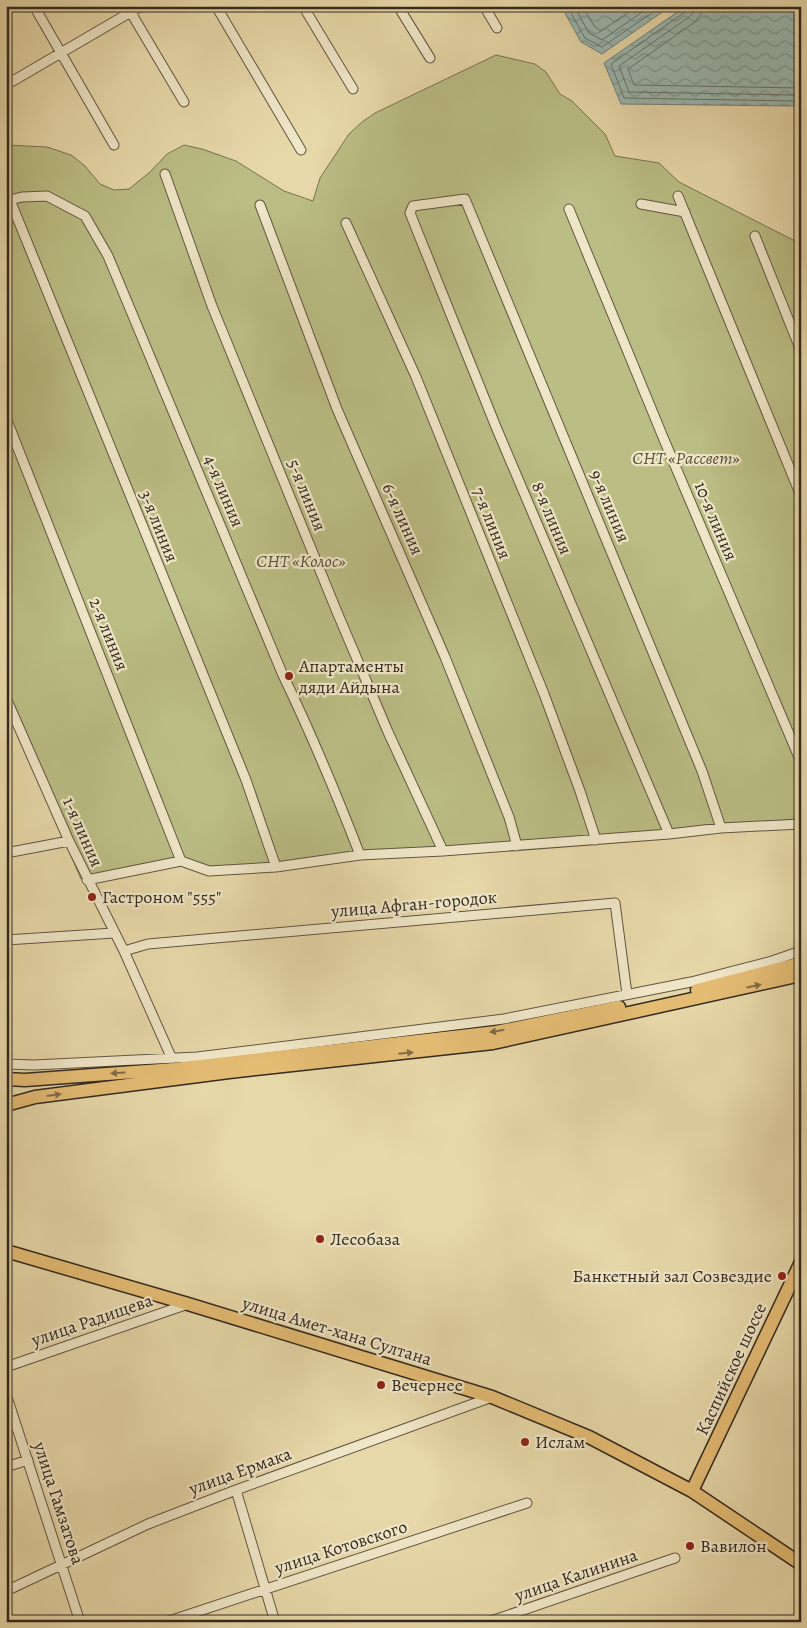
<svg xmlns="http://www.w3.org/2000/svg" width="807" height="1628" viewBox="0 0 807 1628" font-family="Alegreya,serif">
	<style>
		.garden { fill: #babd84; stroke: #777452 }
		.water { fill: url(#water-waves); stroke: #717f77 }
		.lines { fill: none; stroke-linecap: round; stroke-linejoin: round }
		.shore { stroke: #677168; stroke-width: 1 }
		.street-casing { stroke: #615642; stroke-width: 11 }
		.primary-casing { stroke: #342a20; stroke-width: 15 }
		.street { stroke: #efe6c7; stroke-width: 9 }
		.primary { stroke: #e4bc74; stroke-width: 12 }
		.oneway { fill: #836c46 }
		.poi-dot { fill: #8f2418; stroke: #efe6c7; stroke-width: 2 }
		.labels { text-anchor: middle; stroke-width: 4.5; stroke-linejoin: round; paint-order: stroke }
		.park-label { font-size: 18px; font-style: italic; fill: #564f39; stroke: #efe6c7 }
		.street-label { font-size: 18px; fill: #342a20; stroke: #efe6c7 }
		.poi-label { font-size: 18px; fill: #342a20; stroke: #efe6c7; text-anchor: start }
	</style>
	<defs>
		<pattern id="water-waves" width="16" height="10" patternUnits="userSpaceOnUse" patternTransform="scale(1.25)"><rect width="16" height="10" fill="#9ab8b1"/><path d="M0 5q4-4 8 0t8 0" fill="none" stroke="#7e9690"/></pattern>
	</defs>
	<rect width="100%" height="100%" fill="#e7d8a9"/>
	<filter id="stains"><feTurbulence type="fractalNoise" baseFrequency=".004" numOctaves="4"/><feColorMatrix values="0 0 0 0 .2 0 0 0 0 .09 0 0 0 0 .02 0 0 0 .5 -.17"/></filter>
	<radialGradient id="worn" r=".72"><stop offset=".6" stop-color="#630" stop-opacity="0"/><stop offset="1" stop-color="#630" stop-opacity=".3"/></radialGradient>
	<!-- garden -->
	<path class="garden" d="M 496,55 L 535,64 L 546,72 L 560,94 L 572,101 L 605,134 L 615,156 L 659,163 L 679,182 L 801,244 L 801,819 L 584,839 L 351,853 L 233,868 L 214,868 L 186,859 L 114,871 L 81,879 L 6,705 L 6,145 L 47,147 L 71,155 L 85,166 L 100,184 L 114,190 L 129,189 L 150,172 L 167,154 L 184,145 L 202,149 L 236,161 L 284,191 L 313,201 L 320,178 L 349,134 L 362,122 L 375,113 Z"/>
	<!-- water -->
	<path class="water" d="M 561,6 L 671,6 L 602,54 L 581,42 Z
		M 686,6 L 801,6 L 801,113 L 795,106 L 621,104 L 604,63 Z"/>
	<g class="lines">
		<!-- shore -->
		<path class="shore" d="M 567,6 L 585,38 L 602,47 L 662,6
			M 574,6 L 589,33 L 602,40 L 651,6
			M 582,6 L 595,27 L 601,31 L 638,6
			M 688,6 L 685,12 L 611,64 L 624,98 L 795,101 L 801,105
			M 694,6 L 693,13 L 689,17 L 619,66 L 629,92 L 794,95 L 801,96
			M 702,6 L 701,14 L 695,22 L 628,69 L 634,85 L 801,88"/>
		<!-- street casing -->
		<g class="street-casing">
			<path id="street" d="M 34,6 L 114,145
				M 127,6 L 184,102
				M 216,6 L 301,150
				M 303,6 L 353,89
				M 398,6 L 430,58
				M 484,6 L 497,28
				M 6,85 L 141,6
				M 165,174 L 212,306 L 337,612 L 388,732 L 443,851
				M 678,196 L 801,496
				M 641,204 L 685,212
				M 260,205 L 337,409 L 445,657 L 509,817 L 517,846
				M 569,209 L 665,442 L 801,762
				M 346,223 L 416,377 L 544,694 L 580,791 L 596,840
				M 755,236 L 801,351
				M 6,418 L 181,861
				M 6,698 L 69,841 L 124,951 L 172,1059
				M 669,834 L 496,427 L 410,213 L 413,206 L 465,199 L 702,771 L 721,828
				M 6,853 L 69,841
				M 276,867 L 246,780 L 10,200 L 22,197 L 47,196 L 85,216 L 108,256 L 282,673 C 311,733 336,793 360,855
				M 87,880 L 181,861 L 209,871 L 276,867 L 360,855 L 443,851 L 669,834 L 721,828 L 801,824
				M 6,940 L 114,933
				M 124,951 L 148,944 L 615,903 L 627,994
				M 6,1064 L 34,1065 L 197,1057 L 504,1019 L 691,982 L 772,961 L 801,951
				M 6,1367 L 188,1304
				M 6,1394 L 80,1622
				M 6,1467 L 28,1460
				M 236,1490 L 275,1622
				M 6,1591 L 148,1524 L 236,1490 L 492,1397
				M 166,1622 L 527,1503
				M 488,1622 L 675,1558"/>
		</g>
		<!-- primary casing -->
		<g class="primary-casing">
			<path id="primary" d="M 697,990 L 801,963
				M 6,1079 L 25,1080 L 175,1069 L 496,1032 L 619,1007
				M 6,1105 L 35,1097 L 229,1072 L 493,1043 L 801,975
				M 6,1251 L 188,1304 L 492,1397 L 589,1437 L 692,1491 L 801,1564
				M 692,1491 L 801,1262"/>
		</g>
		<!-- street -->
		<use href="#street" class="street"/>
		<!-- primary -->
		<use href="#primary" class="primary"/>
	</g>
	<!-- one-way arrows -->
	<defs><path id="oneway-solid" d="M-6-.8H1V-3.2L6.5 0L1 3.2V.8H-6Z" transform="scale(1.25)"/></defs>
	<g class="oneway">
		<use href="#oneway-solid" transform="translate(754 986) rotate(-12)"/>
		<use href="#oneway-solid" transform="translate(497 1031) rotate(171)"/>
		<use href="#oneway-solid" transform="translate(406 1053) rotate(-6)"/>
		<use href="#oneway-solid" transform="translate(118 1073) rotate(176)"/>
		<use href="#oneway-solid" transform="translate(54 1095) rotate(-7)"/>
	</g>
	<!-- markers -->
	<g class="poi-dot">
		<circle cx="289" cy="676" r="5"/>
		<circle cx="92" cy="897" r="5"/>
		<circle cx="320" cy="1239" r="5"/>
		<circle cx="782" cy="1276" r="5"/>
		<circle cx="381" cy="1385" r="5"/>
		<circle cx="525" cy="1442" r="5"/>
		<circle cx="690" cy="1546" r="5"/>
	</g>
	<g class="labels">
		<!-- park labels -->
		<g class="park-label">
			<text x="686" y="464">СНТ «Рассвет»</text>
			<text x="301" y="567">СНТ «Колос»</text>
		</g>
		<!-- street labels -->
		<g class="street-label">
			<text transform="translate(224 491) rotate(67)" y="6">4-я линия</text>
			<text transform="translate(307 495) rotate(68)" y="6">5-я линия</text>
			<text transform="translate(610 506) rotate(67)" y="6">9-я линия</text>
			<text transform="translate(552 518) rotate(67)" y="6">8-я линия</text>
			<text transform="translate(403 519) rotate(66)" y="6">6-я линия</text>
			<text transform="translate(716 521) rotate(67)" y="6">10-я линия</text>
			<text transform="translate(492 523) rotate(68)" y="6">7-я линия</text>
			<text transform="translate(159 526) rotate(68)" y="6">3-я линия</text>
			<text transform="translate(109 634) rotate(68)" y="6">2-я линия</text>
			<text transform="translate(83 832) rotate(66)" y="6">1-я линия</text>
			<text transform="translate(414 904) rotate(-5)" y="6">улица Афган-городок</text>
			<text transform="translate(92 1320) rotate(-19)" y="6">улица Радищева</text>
			<text transform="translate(337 1331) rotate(17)" y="6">улица Амет-хана Султана</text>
			<text transform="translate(731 1369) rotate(-65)" y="6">Каспийское шоссе</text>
			<text transform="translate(240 1471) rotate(-20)" y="6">улица Ермака</text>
			<text transform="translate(59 1503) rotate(72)" y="6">улица Гамзатова</text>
			<text transform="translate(341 1547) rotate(-18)" y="6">улица Котовского</text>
			<text transform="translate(576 1575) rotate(-19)" y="6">улица Калинина</text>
		</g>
		<!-- poi labels -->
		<g class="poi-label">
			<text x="299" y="672">Апартаменты<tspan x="299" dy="21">дяди Айдына</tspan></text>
			<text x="102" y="903">Гастроном "555"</text>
			<text x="330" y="1245">Лесобаза</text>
			<text x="772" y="1282" text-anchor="end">Банкетный зал Созвездие</text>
			<text x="391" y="1391">Вечернее</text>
			<text x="535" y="1448">Ислам</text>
			<text x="700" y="1552">Вавилон</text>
		</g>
	</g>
	<!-- margin -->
	<rect width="807" height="1628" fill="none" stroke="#e7d8a9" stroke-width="25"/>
	<rect x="8" y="8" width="792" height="1613" fill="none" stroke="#342a20" stroke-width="2.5"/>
	<rect x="12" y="12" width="782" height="1603" fill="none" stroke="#342a20"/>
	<rect width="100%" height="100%" filter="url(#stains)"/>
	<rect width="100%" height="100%" fill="url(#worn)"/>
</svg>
